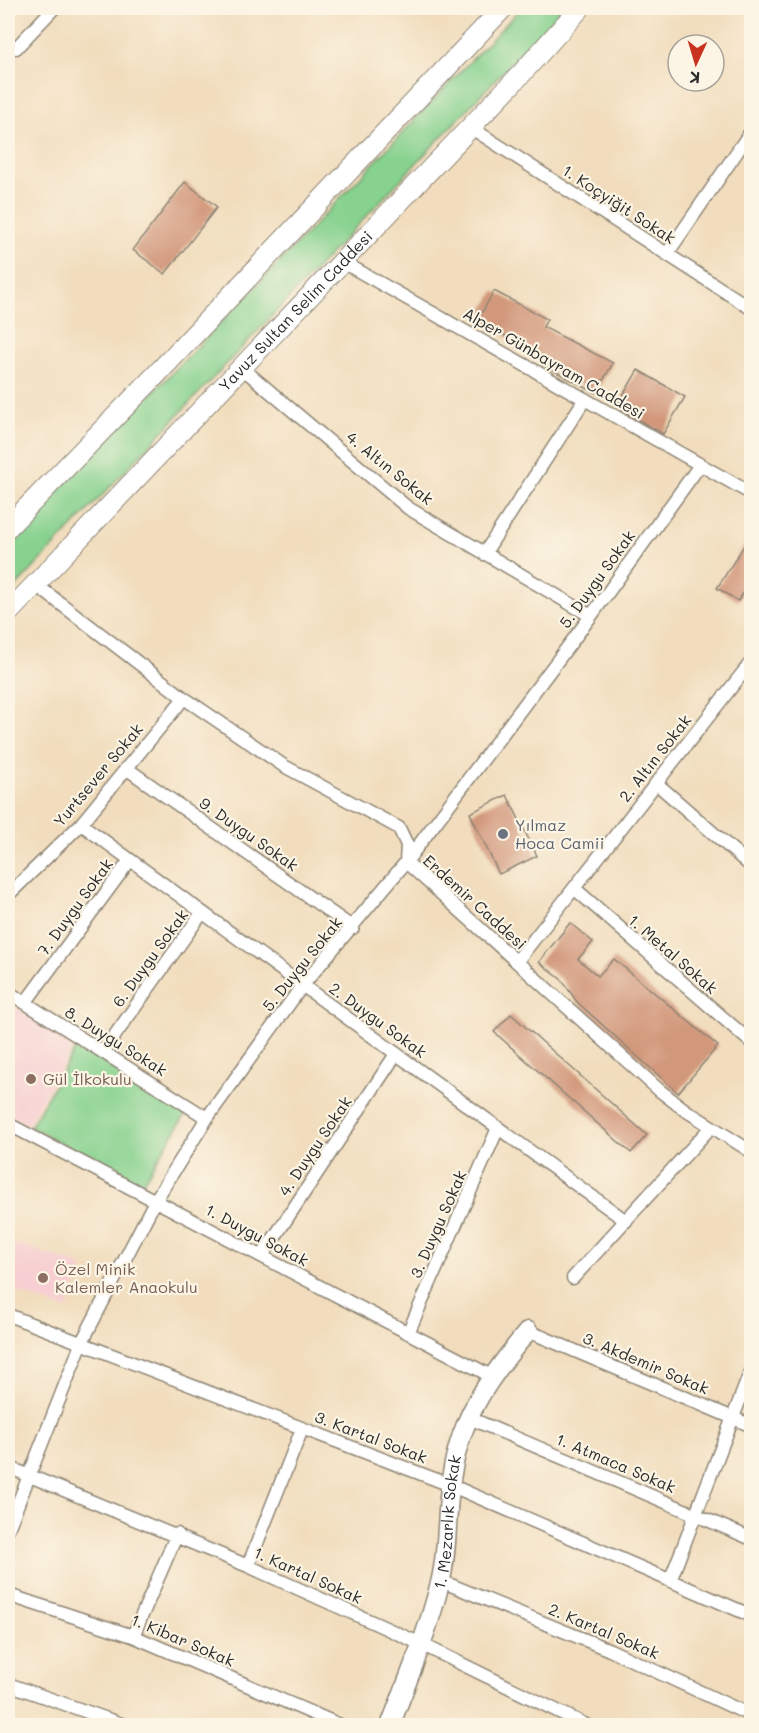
<svg xmlns="http://www.w3.org/2000/svg" width="759" height="1733" viewBox="0 0 759 1733" font-family="Mali,sans-serif">
	<style>
		.built { fill: #f7cfd2 }
		.green { fill: #87d28f; stroke: #597e5d; stroke-width: 1.5 }
		.building { fill: #d2987b }
		.lines { fill: none; stroke-linecap: round; stroke-linejoin: round }
		.street-casing { stroke: #8e8474; stroke-width: 15 }
		.secondary-casing { stroke: #8e8474; stroke-width: 21 }
		.primary-casing { stroke: #8e8474; stroke-width: 22 }
		.street { stroke: #fff; stroke-width: 12 }
		.secondary { stroke: #fff; stroke-width: 18 }
		.primary { stroke: #fff; stroke-width: 20 }
		.worship-dot { fill: #6b7280; stroke: #fcf5e5; stroke-width: 2 }
		.education-dot { fill: #8d6e63; stroke: #fcf5e5; stroke-width: 2 }
		.labels { text-anchor: middle; stroke-width: 4.5; stroke-linejoin: round; paint-order: stroke }
		.street-label { font-size: 16px; fill: #2b2b2b; stroke: #fcf5e5 }
		.worship-label { font-size: 16px; fill: #5b616d; stroke: #fcf5e5; text-anchor: start }
		.education-label { font-size: 16px; fill: #785e54; stroke: #fcf5e5; text-anchor: start }
	</style>
	<rect width="100%" height="100%" fill="#fcf5e5"/>
	<filter id="ink" filterUnits="userSpaceOnUse"><feTurbulence type="fractalNoise" baseFrequency=".0167" numOctaves="2"/><feDisplacementMap in="SourceGraphic" scale="12" xChannelSelector="R" yChannelSelector="G"/><feConvolveMatrix kernelMatrix="1 2 1 2 8 2 1 2 1" color-interpolation-filters="sRGB"/></filter>
	<filter id="wash" filterUnits="userSpaceOnUse"><feTurbulence type="fractalNoise" baseFrequency=".008" numOctaves="4" result="noise"/><feDisplacementMap in="SourceGraphic" scale="24" xChannelSelector="R" yChannelSelector="G"/><feGaussianBlur stdDeviation="1.35" result="paint"/><feColorMatrix in="noise" values="0 0 0 0 0 0 0 0 0 0 0 0 0 0 0 0 0 1.4 0 .05"/><feComposite in="paint" operator="in"/></filter>
	<g filter="url(#wash)">
		<rect width="100%" height="100%" fill="#f1ddbd"/>
		<!-- built -->
		<path class="built" d="M 8,1003 L 75,1044 L 28,1125 L 8,1114 Z
			M 16,1243 L 83,1267 L 67,1310 L 8,1289 L 8,1266 Z"/>
		<!-- green -->
		<path class="green" d="M 521,8 L 563,8 L 8,595 L 8,542 L 270,272 Z
			M 77,1046 L 186,1114 L 141,1185 L 30,1127 Z"/>
		<g id="blocks">
			<!-- building -->
			<path class="building" d="M 185,182 L 217,207 L 165,274 L 133,250 Z
				M 494,291 L 547,319 L 543,327 L 613,363 L 596,393 L 543,365 L 547,358 L 477,321 Z
				M 638,370 L 685,397 L 663,434 L 616,407 Z
				M 752,533 L 752,580 L 738,601 L 717,588 Z
				M 507,795 L 537,856 L 499,874 L 470,813 Z
				M 570,923 L 593,942 L 578,959 L 598,976 L 614,959 L 718,1046 L 678,1093 L 577,1002 L 562,980 L 539,962 Z
				M 511,1014 L 647,1135 L 631,1153 L 494,1032 Z"/>
		</g>
	</g>
	<g filter="url(#ink)">
		<use href="#blocks" fill-opacity="0" stroke="#8e8474" stroke-width="1.5"/>
		<g class="lines">
			<!-- street casing -->
			<g class="street-casing">
				<path id="street" d="M 16,48 L 54,8
					M 470,127 L 752,309
					M 667,254 L 752,130
					M 341,261 L 752,494
					M 241,367 L 408,508 L 591,616
					M 484,554 L 585,399
					M 35,584 L 184,698 L 284,766 L 399,828 L 407,845 L 406,862 L 659,1090 L 685,1110 L 752,1152
					M 126,768 L 353,928
					M 656,783 L 752,867
					M 81,824 L 626,1221
					M 574,888 L 752,1043
					M 8,895 L 81,824 L 184,698
					M 517,961 L 752,661
					M 8,992 L 207,1118
					M 25,1003 L 130,860
					M 103,1052 L 202,913
					M 8,1124 L 491,1376
					M 262,1256 L 396,1054
					M 573,1278 L 711,1127
					M 8,1315 L 450,1485 L 752,1616
					M 528,1331 L 752,1426
					M 408,1333 L 498,1128
					M 467,1417 L 752,1539
					M 8,1467 L 248,1566 L 421,1644 L 588,1726
					M 8,1529 L 82,1342 L 155,1201 L 207,1118 L 302,986 L 406,862 L 591,616 L 700,465
					M 248,1566 L 302,1429
					M 441,1581 L 610,1650 L 752,1716
					M 670,1581 L 752,1368
					M 8,1595 L 133,1636 L 342,1726
					M 133,1636 L 177,1534
					M 8,1684 L 127,1726"/>
			</g>
			<!-- secondary casing -->
			<g class="secondary-casing">
				<g id="secondary">
					<path id="s1" d="M 390,1726 C 408,1679 428,1632 440,1583 C 448,1553 446,1519 450,1488 C 457,1422 486,1381 528,1331"/>
				</g>
			</g>
			<!-- primary casing -->
			<g class="primary-casing">
				<g id="primary">
					<path d="M 8,527 L 152,379 L 503,8"/>
					<path id="s2" d="M 8,613 L 522,73 L 580,8"/>
				</g>
			</g>
			<!-- street -->
			<use href="#street" class="street"/>
			<!-- secondary -->
			<use href="#secondary" class="secondary"/>
			<!-- primary -->
			<use href="#primary" class="primary"/>
		</g>
	</g>
	<!-- markers -->
	<circle class="worship-dot" cx="503" cy="834" r="6"/>
	<g class="education-dot">
		<circle cx="31" cy="1079" r="6"/>
		<circle cx="43" cy="1278" r="6"/>
	</g>
	<g class="labels">
		<!-- street labels -->
		<g class="street-label">
			<text transform="translate(619 204) rotate(33)" y="6">1. Koçyiğit Sokak</text>
			<text dy="6" stroke="none"><textPath href="#s2" startOffset="417">Yavuz Sultan Selim Caddesi</textPath></text>
			<text transform="translate(554 363) rotate(30)" y="6">Alper Günbayram Caddesi</text>
			<text transform="translate(390 468) rotate(39)" y="6">4. Altın Sokak</text>
			<text transform="translate(597 579) rotate(-54)" y="6">5. Duygu Sokak</text>
			<text transform="translate(655 758) rotate(-52)" y="6">2. Altın Sokak</text>
			<text transform="translate(98 775) rotate(-50)" y="6">Yurtsever Sokak</text>
			<text transform="translate(249 834) rotate(35)" y="6">9. Duygu Sokak</text>
			<text transform="translate(475 902) rotate(42)" y="6">Erdemir Caddesi</text>
			<text transform="translate(75 907) rotate(-54)" y="6">7. Duygu Sokak</text>
			<text transform="translate(673 954) rotate(41)" y="6">1. Metal Sokak</text>
			<text transform="translate(150 958) rotate(-54)" y="6">6. Duygu Sokak</text>
			<text transform="translate(302 964) rotate(-51)" y="6">5. Duygu Sokak</text>
			<text transform="translate(378 1020) rotate(36)" y="6">2. Duygu Sokak</text>
			<text transform="translate(116 1041) rotate(32)" y="6">8. Duygu Sokak</text>
			<text transform="translate(315 1146) rotate(-56)" y="6">4. Duygu Sokak</text>
			<text transform="translate(438 1224) rotate(-66)" y="6">3. Duygu Sokak</text>
			<text transform="translate(257 1235) rotate(28)" y="6">1. Duygu Sokak</text>
			<text transform="translate(646 1363) rotate(23)" y="6">3. Akdemir Sokak</text>
			<text transform="translate(371 1437) rotate(21)" y="6">3. Kartal Sokak</text>
			<text transform="translate(616 1463) rotate(23)" y="6">1. Atmaca Sokak</text>
			<text dy="6" stroke="none"><textPath href="#s1" startOffset="213">1. Mezarlık Sokak</textPath></text>
			<text transform="translate(308 1575) rotate(24)" y="6">1. Kartal Sokak</text>
			<text transform="translate(604 1631) rotate(23)" y="6">2. Kartal Sokak</text>
			<text transform="translate(183 1640) rotate(23)" y="6">1. Kibar Sokak</text>
		</g>
		<!-- worship labels -->
		<g class="worship-label">
			<text x="515" y="831">Yılmaz<tspan x="515" dy="18">Hoca Camii</tspan></text>
		</g>
		<!-- education labels -->
		<g class="education-label">
			<text x="43" y="1085">Gül İlkokulu</text>
			<text x="55" y="1275">Özel Minik<tspan x="55" dy="18">Kalemler Anaokulu</tspan></text>
		</g>
	</g>
	<!-- margin -->
	<rect width="759" height="1733" fill="none" stroke="#fcf5e5" stroke-width="30"/>
	<!-- north arrow -->
	<g transform="translate(696 63) rotate(184)"><circle r="28" fill="#fcf5e5" stroke="#a8a49b" stroke-width="1.5"/>
	<path d="M0-4.5L10 22L0 15L-10 22Z" fill="#c8321e"/>
	<text y="-9" font-size="16" font-weight="bold" text-anchor="middle" fill="#2b2b2b">K</text>
	</g>
</svg>
